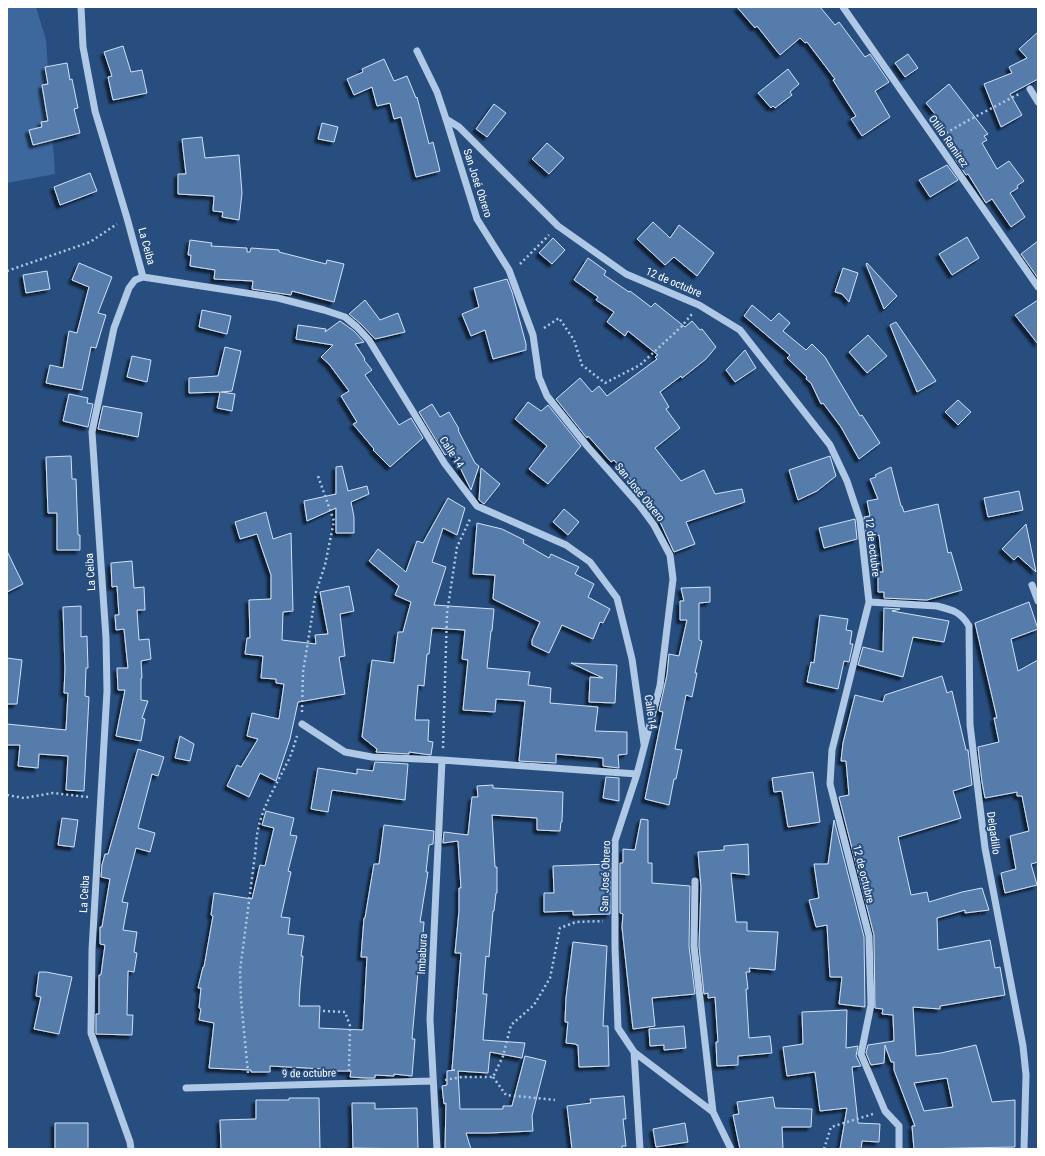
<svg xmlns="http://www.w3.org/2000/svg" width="1045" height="1156" viewBox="0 0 1045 1156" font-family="'Roboto Condensed',sans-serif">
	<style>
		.green { fill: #3c689d }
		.building { fill: #547baa; stroke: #d1e1f5; fill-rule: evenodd; filter: url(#shadow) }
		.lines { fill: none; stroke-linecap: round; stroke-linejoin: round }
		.path { stroke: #aec8e5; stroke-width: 2.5; stroke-dasharray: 2 3; stroke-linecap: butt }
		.minor { stroke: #aec8e5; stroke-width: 7 }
		.labels { text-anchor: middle; stroke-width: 4; stroke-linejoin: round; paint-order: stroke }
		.street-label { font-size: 11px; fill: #fff; stroke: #274e7f }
	</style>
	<defs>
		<filter id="shadow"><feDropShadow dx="-3.5" dy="3.5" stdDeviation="1" flood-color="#0009"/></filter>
	</defs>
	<rect width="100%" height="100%" fill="#274e7f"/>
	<!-- green -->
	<path class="green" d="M 7,7 L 36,7 L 46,40 L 55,174 L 7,183 Z"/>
	<!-- building -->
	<path class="building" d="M 737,7 L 820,7 L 835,25 L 839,22 L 865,57 L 870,54 L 889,82 L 875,91 L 890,117 L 862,136 L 851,119 L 856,116 L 833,80 L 835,79 L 807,42 L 805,43 L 800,38 L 780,55 L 757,26 L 755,28 Z
		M 1038,32 L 1038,79 L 1010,94 L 1022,115 L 1001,127 L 984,84 L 1012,73 L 1009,67 L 1027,58 L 1019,49 Z
		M 123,46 L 131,72 L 142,70 L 147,93 L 113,100 L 108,77 L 112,76 L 104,52 Z
		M 908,54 L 918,68 L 905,77 L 895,63 Z
		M 384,59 L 394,81 L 407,76 L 416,98 L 417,97 L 429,144 L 433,142 L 440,171 L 416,177 L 401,117 L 394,119 L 390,103 L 377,106 L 372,87 L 354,95 L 347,79 L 363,72 L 362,69 Z
		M 67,63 L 70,80 L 72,79 L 78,108 L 74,109 L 80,133 L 33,145 L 29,130 L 42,127 L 41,122 L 48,121 L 42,85 L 48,84 L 45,67 Z
		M 788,69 L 799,84 L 790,92 L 792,95 L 775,108 L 773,106 L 771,108 L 758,93 Z
		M 949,84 L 988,134 L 984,136 L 987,140 L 982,143 L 997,169 L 1009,161 L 1024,181 L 1017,186 L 1018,188 L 1010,193 L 1025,217 L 1011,227 L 992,199 L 986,203 L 968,174 L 966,175 L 955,159 L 960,157 L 938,121 L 940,120 L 926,103 Z
		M 494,104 L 506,113 L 487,137 L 476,129 Z
		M 322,123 L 338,127 L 334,142 L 318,139 Z
		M 202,137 L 205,158 L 239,155 L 242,193 L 239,220 L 222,217 L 223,212 L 213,211 L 214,196 L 178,194 L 178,174 L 186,174 L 182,139 Z
		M 547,143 L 564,158 L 549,174 L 532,159 Z
		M 947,165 L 958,180 L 930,197 L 919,180 Z
		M 90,173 L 97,191 L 60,205 L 54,187 Z
		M 653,222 L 670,238 L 679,225 L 714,253 L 697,276 L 674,257 L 665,265 L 637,239 Z
		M 967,237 L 979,258 L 952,275 L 939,254 Z
		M 553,238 L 565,250 L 552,264 L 539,253 Z
		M 190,240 L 212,243 L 211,246 L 247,248 L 247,252 L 250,252 L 251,248 L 279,250 L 279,252 L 326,264 L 327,260 L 344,264 L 334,302 L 292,291 L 291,295 L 252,289 L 253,281 L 214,279 L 215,270 L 190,266 L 191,255 L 188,255 Z
		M 1038,241 L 1038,278 L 1021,254 Z
		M 588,258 L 606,271 L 604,275 L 629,292 L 630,291 L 651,307 L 655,303 L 685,327 L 692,321 L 700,330 L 702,329 L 716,347 L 706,359 L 682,378 L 681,376 L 660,392 L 669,407 L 666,409 L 680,428 L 655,448 L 681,481 L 704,470 L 715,494 L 742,489 L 745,502 L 686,522 L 695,544 L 674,552 L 661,524 L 654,513 L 657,511 L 614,460 L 611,462 L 588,436 L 587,438 L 556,399 L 580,378 L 592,392 L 599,386 L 607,396 L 657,359 L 655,357 L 658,355 L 628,331 L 625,336 L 607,322 L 614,312 L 596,300 L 598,297 L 574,280 Z
		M 79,263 L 112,277 L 98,313 L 106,315 L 96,348 L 91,347 L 82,390 L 46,383 L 50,365 L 63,368 L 69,331 L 77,333 L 89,287 L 72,280 Z
		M 867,263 L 897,296 L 884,309 L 866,264 Z
		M 843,268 L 858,273 L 849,302 L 842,294 L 835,292 Z
		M 47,271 L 50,289 L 26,293 L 23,275 Z
		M 507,279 L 512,292 L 526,344 L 526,350 L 493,359 L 485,330 L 471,336 L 462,314 L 479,307 L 474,288 Z
		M 365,300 L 380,320 L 398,313 L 405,332 L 375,339 L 361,324 L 349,314 Z
		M 1038,300 L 1038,344 L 1015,315 Z
		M 752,305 L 771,321 L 779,313 L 790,323 L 783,331 L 806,350 L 812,344 L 825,357 L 860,416 L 862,415 L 880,443 L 859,459 L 841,427 L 823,403 L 821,404 L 811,383 L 806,379 L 807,377 L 787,358 L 790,355 L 744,316 Z
		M 202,310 L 231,316 L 227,334 L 199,327 Z
		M 340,321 L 354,331 L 364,342 L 355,344 L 365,359 L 364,360 L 372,370 L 365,375 L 399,425 L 411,418 L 423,438 L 390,467 L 373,450 L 374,449 L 353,424 L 357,422 L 341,396 L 349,391 L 329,364 L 321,357 L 333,345 L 296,339 L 298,325 L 326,329 L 325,332 Z
		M 896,322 L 936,381 L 917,392 L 890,325 Z
		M 868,335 L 887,356 L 867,373 L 849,352 Z
		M 225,347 L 241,351 L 232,391 L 221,392 L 235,394 L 232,411 L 217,408 L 220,392 L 189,393 L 189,378 L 218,376 Z
		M 745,350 L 756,368 L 735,382 L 726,370 Z
		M 132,356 L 151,360 L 147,382 L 127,377 Z
		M 69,394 L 88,398 L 87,403 L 93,404 L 88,427 L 63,421 Z
		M 958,400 L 971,412 L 958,425 L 945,412 Z
		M 528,402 L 541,411 L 548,405 L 581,446 L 548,484 L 529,469 L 547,446 L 515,419 Z
		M 432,404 L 440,417 L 449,412 L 459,429 L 458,430 L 475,463 L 479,466 L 471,490 L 452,451 L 445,455 L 419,412 Z
		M 103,406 L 142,413 L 138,437 L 98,429 Z
		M 71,456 L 72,479 L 76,479 L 78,535 L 80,535 L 80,550 L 57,550 L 57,513 L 48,513 L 46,457 Z
		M 830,456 L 836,476 L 817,491 L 798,500 L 789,470 Z
		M 342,466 L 348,491 L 367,486 L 369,494 L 351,502 L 354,517 L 354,533 L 336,533 L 336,508 L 307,521 L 304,501 L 336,494 L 336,467 Z
		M 891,467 L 901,506 L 902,506 L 904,512 L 938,504 L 948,553 L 951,552 L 962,590 L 927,600 L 884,598 L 884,592 L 878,592 L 878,572 L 883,572 L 879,535 L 867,537 L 864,517 L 870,516 L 867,501 L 878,499 L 870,479 L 876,477 L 875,475 Z
		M 481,468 L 500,484 L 484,504 L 479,500 Z
		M 1019,491 L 1023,510 L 988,517 L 984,498 Z
		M 448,498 L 465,508 L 457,535 L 443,528 L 432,562 L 446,567 L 434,605 L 494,609 L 492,631 L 491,631 L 487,668 L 530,672 L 528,685 L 551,688 L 550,703 L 598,707 L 595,731 L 627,732 L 627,754 L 618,755 L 619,768 L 603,766 L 603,758 L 556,754 L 556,763 L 519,761 L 525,701 L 496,699 L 495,712 L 463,710 L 468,660 L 462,659 L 465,630 L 432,628 L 429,654 L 427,654 L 424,686 L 418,685 L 415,720 L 429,720 L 428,741 L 433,742 L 431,755 L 409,752 L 409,754 L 376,752 L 377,749 L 362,737 L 372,660 L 394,663 L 398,632 L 403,632 L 411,602 L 395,595 L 399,586 L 369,561 L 378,549 L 406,572 L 417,541 L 423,543 Z
		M 564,509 L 579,522 L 568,535 L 553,522 Z
		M 266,512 L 273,539 L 291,533 L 293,611 L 283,612 L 282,640 L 316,644 L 315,635 L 328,634 L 320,592 L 349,586 L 354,611 L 340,614 L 345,656 L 339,657 L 345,694 L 298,702 L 290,739 L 276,781 L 260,773 L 249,797 L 227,786 L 237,765 L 241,767 L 258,739 L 247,736 L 252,713 L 279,719 L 284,684 L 276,683 L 276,679 L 261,678 L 263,656 L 245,654 L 247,638 L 250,638 L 249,600 L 271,599 L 271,575 L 257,534 L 240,539 L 235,522 Z
		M 855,519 L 857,539 L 824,548 L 819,528 Z
		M 477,523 L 502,529 L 524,540 L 523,543 L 549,558 L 551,554 L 579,567 L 575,574 L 594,584 L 588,597 L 610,609 L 603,623 L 600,622 L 593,639 L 562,625 L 549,653 L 532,645 L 532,640 L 540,622 L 493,599 L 495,575 L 473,574 Z
		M 1026,524 L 1036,572 L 1018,556 L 1014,560 L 1002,549 Z
		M 7,551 L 23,584 L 7,592 Z
		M 132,561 L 134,588 L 144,587 L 145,610 L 137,610 L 139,640 L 149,639 L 151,659 L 141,661 L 142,678 L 141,678 L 141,700 L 148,701 L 142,718 L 145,719 L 141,741 L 116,736 L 125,690 L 118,690 L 117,668 L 128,668 L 124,629 L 116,630 L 115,615 L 119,615 L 117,586 L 112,587 L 111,563 Z
		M 710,587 L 710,602 L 699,603 L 699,640 L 702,641 L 695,673 L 697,673 L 692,697 L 686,695 L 675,749 L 682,750 L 676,779 L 674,779 L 669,805 L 645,799 L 663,712 L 659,711 L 667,675 L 669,654 L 679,656 L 687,620 L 680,620 L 680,601 L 684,601 L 681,588 Z
		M 1029,602 L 1038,629 L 1011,639 L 1018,671 L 1038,660 L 1038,862 L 1031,864 L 1037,885 L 1005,893 L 1001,873 L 1016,869 L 1010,836 L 1029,831 L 1022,796 L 1017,796 L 1017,792 L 985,798 L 982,782 L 978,747 L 999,742 L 994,718 L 997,718 L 975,623 Z
		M 81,606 L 81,637 L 87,636 L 88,668 L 86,668 L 85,696 L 89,697 L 84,791 L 66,790 L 68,756 L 39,754 L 38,768 L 18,766 L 20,745 L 7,745 L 7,724 L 66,730 L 68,693 L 64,693 L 65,669 L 63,607 Z
		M 884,608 L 900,609 L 892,611 L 949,621 L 944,642 L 913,637 L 903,677 L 858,665 L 863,647 L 883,652 Z
		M 820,615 L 848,619 L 846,630 L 852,631 L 850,644 L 853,644 L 849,662 L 844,661 L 838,689 L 807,682 L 811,662 L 814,663 Z
		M 7,658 L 22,660 L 17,704 L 7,704 Z
		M 571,663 L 617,665 L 615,703 L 589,702 L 590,677 L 603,678 Z
		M 942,676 L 947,693 L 952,691 L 966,750 L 968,750 L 972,785 L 953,791 L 961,818 L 898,837 L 911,895 L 927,892 L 929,902 L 962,892 L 982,888 L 989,910 L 965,913 L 965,910 L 937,918 L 938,950 L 990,940 L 995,968 L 1000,967 L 1005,995 L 940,1006 L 940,1009 L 913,1007 L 916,1056 L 941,1053 L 976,1045 L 992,1102 L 1015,1100 L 1015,1147 L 914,1149 L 912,1126 L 915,1126 L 894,1070 L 894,1062 L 891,1062 L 885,1045 L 884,1063 L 871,1065 L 866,1053 L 868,1045 L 894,1041 L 893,1015 L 882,1014 L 883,1009 L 875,1008 L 874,935 L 839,797 L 849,795 L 846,761 L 841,761 L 843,743 L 855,695 L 883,702 L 885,695 ZM 947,1078 L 953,1107 L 924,1111 L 914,1083 Z
		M 180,736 L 194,744 L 190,761 L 175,758 Z
		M 138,749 L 164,757 L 158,776 L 152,774 L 138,828 L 155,833 L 150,852 L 136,848 L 122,902 L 128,903 L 123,930 L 137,932 L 134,952 L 137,953 L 134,972 L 128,971 L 127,1015 L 133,1015 L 132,1035 L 96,1034 L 96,1014 L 99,1014 L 99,975 L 101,975 L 105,945 L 100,944 L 100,927 L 102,927 L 110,879 L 101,877 L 102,865 L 105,854 L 108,854 Z
		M 375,762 L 408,764 L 405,800 L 332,790 L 328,812 L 311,809 L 318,768 L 357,774 L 357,769 L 373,771 Z
		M 813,772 L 820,822 L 788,827 L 782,791 L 774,792 L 772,778 Z
		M 606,777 L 619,778 L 619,801 L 603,798 Z
		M 493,785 L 493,788 L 563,792 L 562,822 L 561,822 L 560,831 L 537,830 L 537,818 L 492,815 L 495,867 L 497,867 L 497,893 L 496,893 L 494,911 L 493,911 L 489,957 L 486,956 L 483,994 L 487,994 L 483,1040 L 525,1043 L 522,1058 L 490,1052 L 488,1073 L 458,1071 L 460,1109 L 503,1109 L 503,1106 L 512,1106 L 525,1056 L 546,1061 L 532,1116 L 533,1131 L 489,1133 L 466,1133 L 471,1149 L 445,1149 L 446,1103 L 444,1104 L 442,1086 L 447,1085 L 447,1071 L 455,1070 L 452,1070 L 461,953 L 455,953 L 459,911 L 459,888 L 461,888 L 458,841 L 443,843 L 444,832 L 468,835 L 472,797 L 478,797 L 477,786 Z
		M 266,811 L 294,818 L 290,835 L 297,836 L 288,871 L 291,872 L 281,917 L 290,918 L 288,934 L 304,936 L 301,956 L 303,956 L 300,987 L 299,1006 L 320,1006 L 319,1028 L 363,1030 L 367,957 L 361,957 L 364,918 L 365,918 L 374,864 L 379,864 L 384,825 L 434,831 L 433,844 L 429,845 L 426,872 L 428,872 L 420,922 L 424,922 L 421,961 L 419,961 L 412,1039 L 415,1039 L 412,1076 L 394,1074 L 394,1076 L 375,1075 L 375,1078 L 366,1078 L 350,1077 L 351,1071 L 324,1071 L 324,1069 L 270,1066 L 270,1072 L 251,1072 L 251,1070 L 209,1068 L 214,1023 L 199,1020 L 201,1009 L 199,1008 L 201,988 L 198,988 L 203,967 L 204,967 L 213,916 L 211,915 L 214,893 L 252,899 L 260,865 L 265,866 L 274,828 L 262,825 Z
		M 62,818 L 78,820 L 74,847 L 58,845 Z
		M 641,819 L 648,820 L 648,863 L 652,863 L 652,883 L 690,886 L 689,946 L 695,994 L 652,998 L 655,1026 L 633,1029 L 622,927 L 623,914 L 620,913 L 620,863 L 623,863 L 623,849 L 635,850 Z
		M 834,820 L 864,937 L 865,1007 L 839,1004 L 842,977 L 830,977 L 827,925 L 816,927 L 809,900 L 819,898 L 814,864 L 828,864 Z
		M 748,844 L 749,875 L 731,873 L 736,922 L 747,922 L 747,931 L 778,932 L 775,970 L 749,968 L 750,972 L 746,972 L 748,989 L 746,989 L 749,1038 L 770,1036 L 772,1053 L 738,1056 L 738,1065 L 717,1066 L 716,1042 L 718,1042 L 715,997 L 708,998 L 708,993 L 704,994 L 699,946 L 701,887 L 698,852 L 724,850 L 724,846 Z
		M 610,864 L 610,914 L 573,915 L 573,911 L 544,912 L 544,893 L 554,893 L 553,866 Z
		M 573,942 L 607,946 L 603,1026 L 608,1026 L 609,1066 L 579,1067 L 578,1045 L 576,1045 L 576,1044 L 566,1043 L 568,1022 L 565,1022 L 566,998 Z
		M 39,972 L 46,972 L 72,977 L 59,1034 L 34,1029 L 41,997 L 36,996 Z
		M 847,1010 L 846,1048 L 858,1046 L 856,1056 L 861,1066 L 852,1067 L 858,1123 L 880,1124 L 879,1142 L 862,1141 L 861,1149 L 840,1149 L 847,1108 L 820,1111 L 815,1072 L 787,1076 L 783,1047 L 803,1044 L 802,1012 Z
		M 684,1026 L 686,1048 L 664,1050 L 664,1045 L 650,1046 L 649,1029 Z
		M 624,1096 L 626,1119 L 623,1119 L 626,1146 L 622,1146 L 622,1149 L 572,1149 L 567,1106 L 591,1103 L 590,1099 Z
		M 773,1097 L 775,1108 L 812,1109 L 811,1127 L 782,1127 L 783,1149 L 740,1149 L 733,1115 L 739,1114 L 737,1102 Z
		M 289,1098 L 319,1098 L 320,1149 L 221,1149 L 220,1120 L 256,1119 L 256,1100 L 289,1100 Z
		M 352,1103 L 375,1103 L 375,1109 L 417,1108 L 418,1149 L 353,1148 Z
		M 55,1123 L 88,1123 L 88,1149 L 55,1149 Z
		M 685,1123 L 688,1142 L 656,1147 L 653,1129 Z"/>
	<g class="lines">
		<!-- path -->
		<path class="path" d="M 946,133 L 967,121 L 1019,94
			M 520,264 L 549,235
			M 7,271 L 90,242 L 117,224
			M 544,328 L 559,318 L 574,340 L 582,365 L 605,383 L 640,365 L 681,327 L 692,314
			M 302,712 L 303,672 L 316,592 L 325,565 L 334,521 L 318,476
			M 443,748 L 447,613 L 457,547 L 471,517
			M 7,795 L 24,798 L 53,793 L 88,797
			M 323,1011 L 345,1012 L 350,1026 L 349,1071
			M 248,1073 L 241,1000 L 240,971 L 256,847 C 257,814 273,792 287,763 C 292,754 294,745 297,736
			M 493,1077 L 506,1095 L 555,1100
			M 445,1080 L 462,1077 L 493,1077 L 503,1056 L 511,1025 L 534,1005 L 550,978 L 560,928 L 576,922 L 603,921
			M 824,1149 L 831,1127 L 873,1114"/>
		<!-- minor -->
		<path class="minor" d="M 81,7 L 83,47 L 95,111 L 127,218 L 143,277
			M 843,7 L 1038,287
			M 417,51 L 437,92 L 446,119 L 477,219 L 509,270 L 533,335 L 539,377 L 547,396 L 588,447 L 640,506 L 654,525 L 670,555 L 673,579 L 660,686 L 637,774 L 615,841 L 615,948 L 618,1028 L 634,1052 L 713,1112 L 731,1149
			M 1030,89 L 1038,102
			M 446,119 L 459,127 L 558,226 L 626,274 L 699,305 L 740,330 L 830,445 L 847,481 L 860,520 L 869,602 L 832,750 L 830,784 L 869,936 L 871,1005 L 861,1054 L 885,1111 L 899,1126 L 899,1149
			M 1032,585 L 1038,601
			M 869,602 L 937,606 C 953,610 961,612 969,626 L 970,725 L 985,848 L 1023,1046 L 1026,1075 L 1024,1149
			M 302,724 L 345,752 L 372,757 L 442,760 L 637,774
			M 695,881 L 694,946 L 713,1112
			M 634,1052 L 640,1149
			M 186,1088 L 432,1081
			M 131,1149 L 130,1142 L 91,1033 L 92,950 L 107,691 L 106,638 L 92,432 L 114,328 L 129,288 L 135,280 L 143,277 L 278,298 L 324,310 L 345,317 L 357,327 L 369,340 L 445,464 L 477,506 L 566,545 L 590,562 L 617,598 L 632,659 L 644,744
			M 437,1149 L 430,1019 L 442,760"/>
	</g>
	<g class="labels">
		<!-- street labels -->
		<g class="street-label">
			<text transform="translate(949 141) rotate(55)" y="4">Otilio Ramirez</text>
			<text transform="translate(478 183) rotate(72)" y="4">San José Obrero</text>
			<text transform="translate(147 246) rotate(75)" y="4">La Ceiba</text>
			<text transform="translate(674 282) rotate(23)" y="4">12 de octubre</text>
			<text transform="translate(452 452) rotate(57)" y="4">Calle 14</text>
			<text transform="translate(640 492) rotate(51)" y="4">San José Obrero</text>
			<text transform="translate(873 547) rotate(83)" y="4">12 de octubre</text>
			<text transform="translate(90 572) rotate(-94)" y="4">La Ceiba</text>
			<text transform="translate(651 712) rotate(82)" y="4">Calle 14</text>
			<text transform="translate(994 833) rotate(82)" y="4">Delgadillo</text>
			<text transform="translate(864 874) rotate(76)" y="4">12 de octubre</text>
			<text transform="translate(605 876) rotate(-88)" y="4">San José Obrero</text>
			<text transform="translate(84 894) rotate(-87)" y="4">La Ceiba</text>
			<text transform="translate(422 954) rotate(-87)" y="4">Imbabura</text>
			<text transform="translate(309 1073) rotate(-1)" y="4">9 de octubre</text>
		</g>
	</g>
	<!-- border -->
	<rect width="1045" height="1156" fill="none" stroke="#ffffff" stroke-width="16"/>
</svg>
